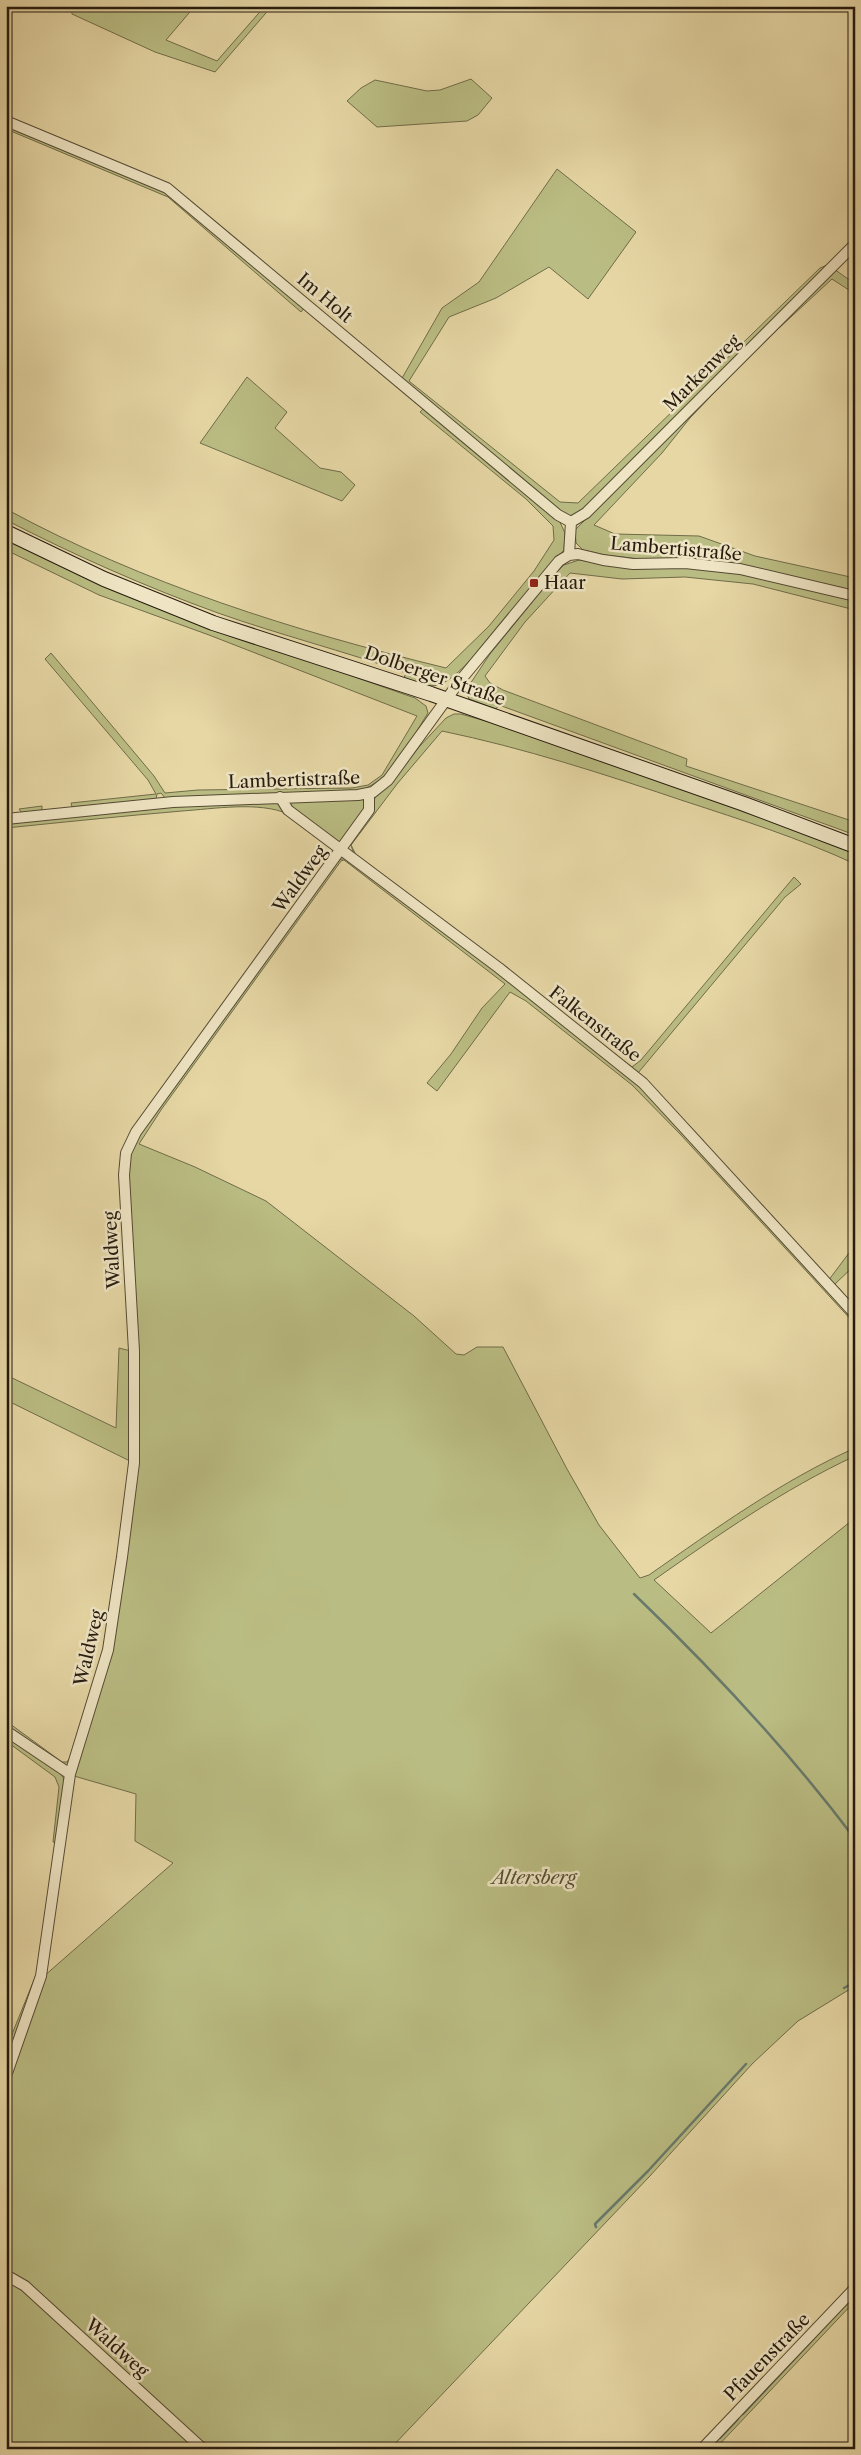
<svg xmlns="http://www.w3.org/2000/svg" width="861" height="2455" viewBox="0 0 861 2455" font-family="'Libre Caslon Text',serif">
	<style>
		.green { fill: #babd83; stroke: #706c49 }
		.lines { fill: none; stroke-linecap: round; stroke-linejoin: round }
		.stream { stroke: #697a6c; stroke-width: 2.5 }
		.minor-casing { stroke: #554a34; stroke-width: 12 }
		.secondary-casing { stroke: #251b0f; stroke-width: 16 }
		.minor { stroke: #efe5c4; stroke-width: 10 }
		.secondary { stroke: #efe5c4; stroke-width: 14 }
		.poi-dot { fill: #8f2418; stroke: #efe5c4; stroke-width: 2 }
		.labels { text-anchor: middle; stroke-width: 5; stroke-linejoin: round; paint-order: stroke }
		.street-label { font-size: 18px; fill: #251b0f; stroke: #efe5c4 }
		.poi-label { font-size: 18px; fill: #251b0f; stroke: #efe5c4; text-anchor: start }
		.park-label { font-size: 18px; font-style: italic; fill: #524c32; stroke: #efe5c4 }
	</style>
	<rect width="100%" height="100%" fill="#e6d7a5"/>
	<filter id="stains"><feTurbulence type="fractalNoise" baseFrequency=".004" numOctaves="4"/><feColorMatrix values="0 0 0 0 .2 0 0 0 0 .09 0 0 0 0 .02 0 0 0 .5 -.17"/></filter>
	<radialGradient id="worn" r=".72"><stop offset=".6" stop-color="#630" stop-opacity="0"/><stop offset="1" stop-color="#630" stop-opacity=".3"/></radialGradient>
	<!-- green -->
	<path class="green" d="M 71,6 L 195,6 L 166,40 L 217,61 L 265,6 L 272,6 L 215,72 L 155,52 L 72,14 Z
		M 471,79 L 492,98 L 478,115 L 467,121 L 377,127 L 347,101 L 361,88 L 375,80 L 427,91 L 440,90 Z
		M 6,123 L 157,186 L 305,307 L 301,312 L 168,197 L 6,129 Z
		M 557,169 L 636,232 L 588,299 L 549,267 L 496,298 L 449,317 L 409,381 L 560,502 L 578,503 L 820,268 L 832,263 L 583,512 L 570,516 L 560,511 L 401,380 L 442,308 L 479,282 Z
		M 834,269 L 855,284 L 855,294 L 832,279 L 752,353 L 690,418 L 662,453 L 594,525 L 615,534 L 699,536 L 755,556 L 855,578 L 855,592 L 780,575 L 605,555 L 583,550 L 576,543 L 575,530 Z
		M 247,377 L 287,412 L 275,428 L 320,468 L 341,472 L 355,485 L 342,501 L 200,443 Z
		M 425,407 L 558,518 L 565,533 L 564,550 C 540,576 466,678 438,685 C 428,688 414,681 404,678 L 406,673 C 344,651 280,635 218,613 C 146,587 74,555 6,520 L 6,509 C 144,584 294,631 446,668 L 489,626 L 534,571 L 554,540 L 553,526 L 526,499 L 420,412 Z
		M 6,538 L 211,627 L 415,698 L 426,706 L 428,713 C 409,742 394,779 359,791 L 166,799 L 161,793 L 157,794 L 156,799 L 72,807 L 71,803 L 156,794 L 148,780 L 45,659 L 51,653 L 154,776 L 165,793 L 198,790 L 352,788 L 368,785 L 382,775 L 417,716 L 209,635 L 99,595 L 6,550 Z
		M 579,560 L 634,568 L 686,567 L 740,574 L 855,601 L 855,610 L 753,584 L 685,577 L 622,579 L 570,573 L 525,622 L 485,676 L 490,683 L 503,690 L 687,759 L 686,766 L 855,822 L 855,835 L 499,705 L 496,709 L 469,699 L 466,690 L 490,654 L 554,575 L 564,565 Z
		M 454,714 L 461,714 L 489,722 L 744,810 L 855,852 L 855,864 C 799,838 742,820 684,801 C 604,774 524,748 442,731 L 397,784 L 351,845 L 356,855 L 632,1067 L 641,1060 L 794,877 L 801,884 L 785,897 L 638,1073 L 704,1141 L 702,1143 L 632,1068 L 630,1068 L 354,855 L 351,845 L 375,798 L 391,783 L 419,747 L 446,718 Z
		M 359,799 L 364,800 L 367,808 L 340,844 L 291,808 L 289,802 Z
		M 276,802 L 288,814 C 259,801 213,809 182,811 C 123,816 65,822 6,828 L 6,824 L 175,806 Z
		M 42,806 L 42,810 L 22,813 L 19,809 Z
		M 347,858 L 497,970 L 642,1087 L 855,1318 L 855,1324 L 680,1134 L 632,1085 L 526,1001 L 510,992 L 437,1091 L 427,1083 L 451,1054 L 482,1008 L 505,984 L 344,860 L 341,861 L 161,1110 L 139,1144 L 195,1167 L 266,1201 L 414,1316 L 456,1354 L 464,1355 L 477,1347 L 503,1347 L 567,1469 L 599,1525 L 640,1578 L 649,1575 C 715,1529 781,1481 855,1448 L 855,1456 C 784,1489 718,1535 654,1580 L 711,1633 L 855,1518 L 855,1986 L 798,2021 L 753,2063 L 649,2177 L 390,2449 L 6,2449 L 6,2049 L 36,1975 L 43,1977 L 173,1863 L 135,1841 L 136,1794 L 74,1776 L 110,1650 L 132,1462 L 6,1400 L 6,1375 L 116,1428 L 119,1348 L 131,1351 L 126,1175 L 129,1156 L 140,1132 L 338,860 Z
		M 855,1245 L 855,1265 L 835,1284 L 855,1306 L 855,1310 L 828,1281 Z
		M 6,1721 L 62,1762 L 67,1762 L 73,1753 L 69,1764 L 65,1767 L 6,1729 Z
		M 6,1734 L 61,1774 L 66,1783 L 58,1843 L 53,1842 L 59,1787 L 55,1777 L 6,1741 Z
		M 855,2291 L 855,2301 L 715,2449 L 705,2449 Z"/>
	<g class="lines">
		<!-- stream -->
		<path class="stream" d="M 850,286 L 855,289
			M 634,1594 C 714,1671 789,1751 855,1839
			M 844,1988 L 855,1982
			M 596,2227 L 595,2224 L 648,2171 L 746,2064
			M 743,2414 L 813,2339
			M 720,2438 L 738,2419"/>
		<!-- minor casing -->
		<g class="minor-casing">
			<path id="minor" d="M 6,121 L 167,188 L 558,515 L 571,522
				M 571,522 L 586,513 L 855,244
				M 569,555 L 571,522
				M 280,797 L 288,810 L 499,968 L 643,1083 L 855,1314
				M 6,819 L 173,802 L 358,795 L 373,792 L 388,780 L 459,682 L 559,561 L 569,555 L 578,554 L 603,560 L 633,564 L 685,563 L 740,569 L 855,596
				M 6,1731 L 70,1774
				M 6,2076 L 41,1976 L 70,1774 L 108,1650 L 122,1557 L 134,1463 L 134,1351 L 124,1175 L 126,1153 L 136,1132 L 369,810 L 369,794
				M 6,2275 L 25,2286 L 203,2449
				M 702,2449 L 855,2288"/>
		</g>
		<!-- secondary casing -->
		<g class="secondary-casing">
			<path id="secondary" d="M 6,532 L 104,579 L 213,623 L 431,694 L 744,804 L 855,846"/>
		</g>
		<!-- minor -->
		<use href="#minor" class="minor"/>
		<!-- secondary -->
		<use href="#secondary" class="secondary"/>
	</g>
	<!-- markers -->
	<rect class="poi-dot" x="529" y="578" width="10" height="10" rx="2.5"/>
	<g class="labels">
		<!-- street labels -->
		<g class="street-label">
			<text transform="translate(325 298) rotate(40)" y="6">Im Holt</text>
			<text transform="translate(702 373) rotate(-45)" y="6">Markenweg</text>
			<text transform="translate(676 549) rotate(5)" y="6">Lambertistraße</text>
			<text transform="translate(435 676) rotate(19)" y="6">Dolberger Straße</text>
			<text transform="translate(294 780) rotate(-2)" y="6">Lambertistraße</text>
			<text transform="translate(300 879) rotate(-54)" y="6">Waldweg</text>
			<text transform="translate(595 1024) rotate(38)" y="6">Falkenstraße</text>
			<text transform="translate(112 1250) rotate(-93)" y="6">Waldweg</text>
			<text transform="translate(89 1648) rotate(-77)" y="6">Waldweg</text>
			<text transform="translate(117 2348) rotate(42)" y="6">Waldweg</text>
			<text transform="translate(767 2357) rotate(-46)" y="6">Pfauenstraße</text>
		</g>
		<!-- poi labels -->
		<g class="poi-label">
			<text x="544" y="589">Haar</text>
		</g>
		<!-- park labels -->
		<g class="park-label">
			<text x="534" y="1884">Altersberg</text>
		</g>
	</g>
	<!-- margin -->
	<rect width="861" height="2455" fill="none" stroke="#e6d7a5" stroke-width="25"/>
	<rect x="8" y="8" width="846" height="2440" fill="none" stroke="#251b0f" stroke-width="2.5"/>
	<rect x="12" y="12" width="836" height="2430" fill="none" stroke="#251b0f"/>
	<rect width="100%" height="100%" filter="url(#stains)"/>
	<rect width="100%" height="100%" fill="url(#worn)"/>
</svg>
